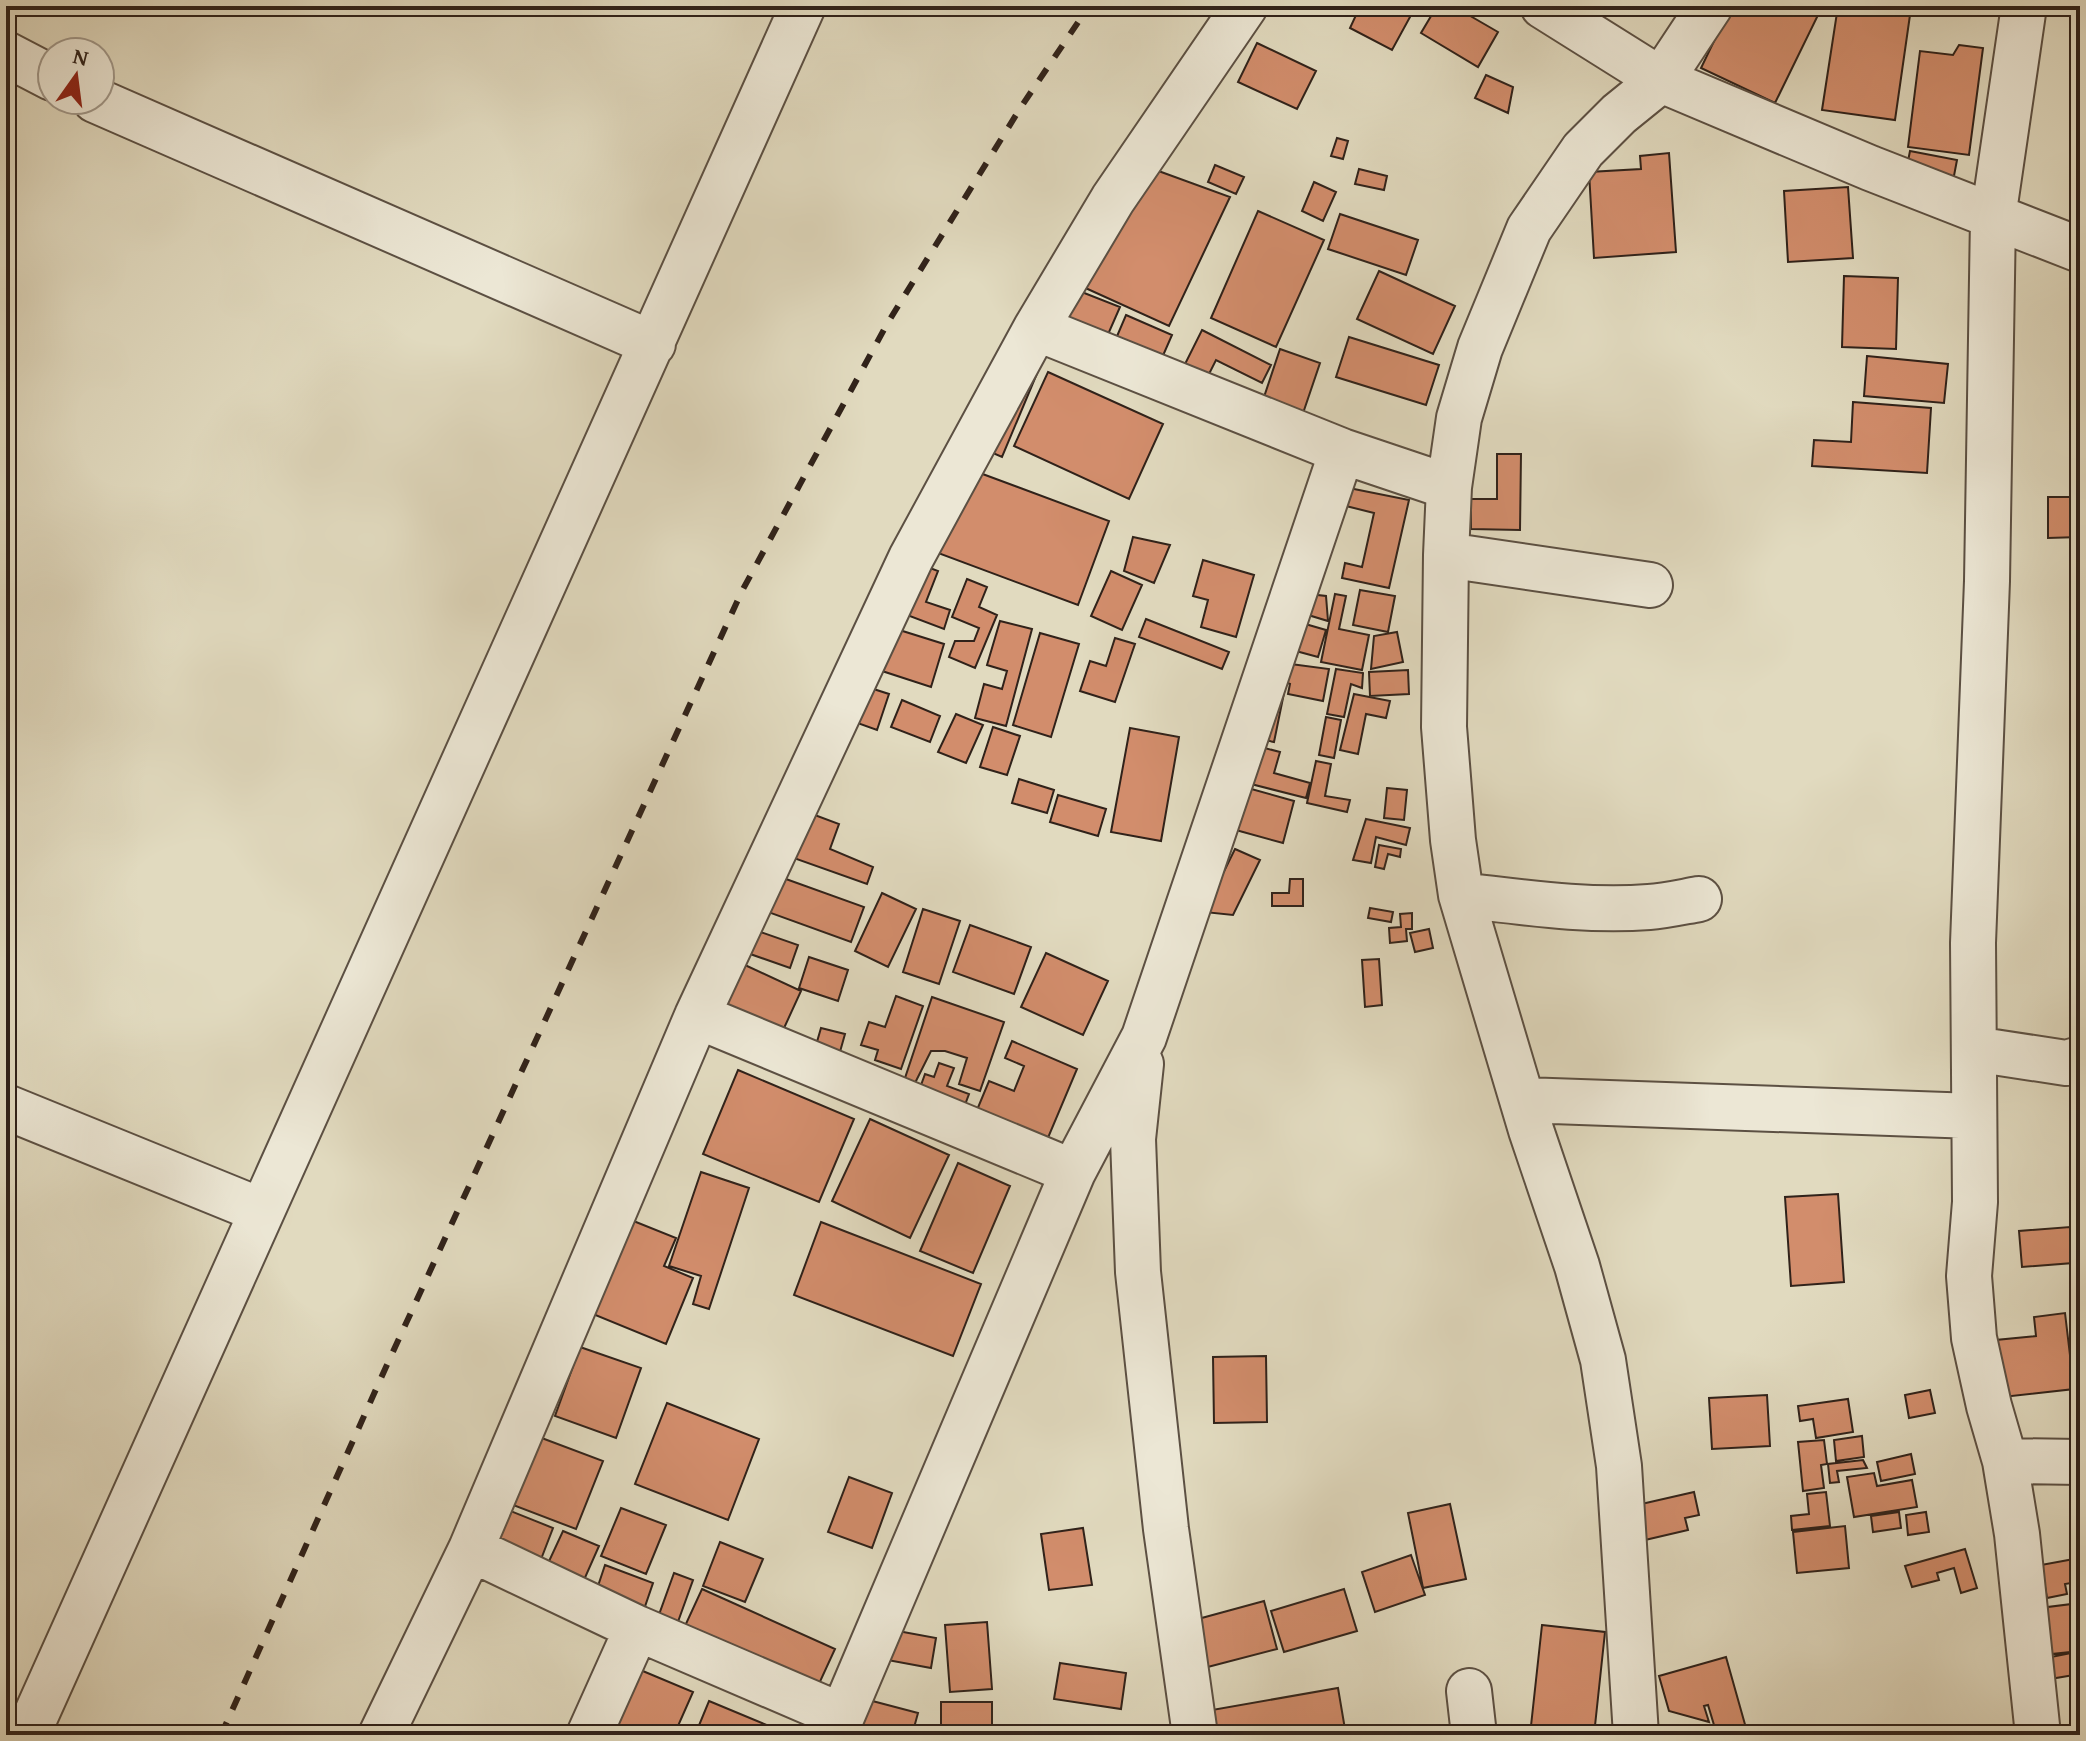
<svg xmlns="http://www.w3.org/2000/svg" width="2086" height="1741" viewBox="0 0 2086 1741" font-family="'Gentium Book Plus',serif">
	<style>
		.building { fill: #d28d6c; stroke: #30221a; stroke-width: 2 }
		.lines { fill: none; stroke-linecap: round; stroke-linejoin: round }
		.minor-casing { stroke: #5c5043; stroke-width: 48 }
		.minor { stroke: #ece7d5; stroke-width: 44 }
		.rail { stroke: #30221a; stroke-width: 6; stroke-dasharray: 14 14; stroke-linecap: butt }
	</style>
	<rect width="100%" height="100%" fill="#e1dabf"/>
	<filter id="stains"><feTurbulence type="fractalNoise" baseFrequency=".0025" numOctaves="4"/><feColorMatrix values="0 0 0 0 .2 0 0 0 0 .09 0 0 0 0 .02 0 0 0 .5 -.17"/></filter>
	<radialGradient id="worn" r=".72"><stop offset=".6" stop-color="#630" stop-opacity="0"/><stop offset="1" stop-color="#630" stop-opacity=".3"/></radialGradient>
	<!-- building -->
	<path class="building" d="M 1344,6 L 1416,6 L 1392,50 L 1350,28 L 1357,13 Z
		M 1437,6 L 1453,6 L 1498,32 L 1478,67 L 1421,33 Z
		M 1731,6 L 1810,6 L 1820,11 L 1775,103 L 1701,68 Z
		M 1838,6 L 1910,15 L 1895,120 L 1822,110 Z
		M 1257,43 L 1316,71 L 1297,109 L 1238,82 Z
		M 1959,45 L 1983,48 L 1969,155 L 1908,147 L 1920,51 L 1953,55 Z
		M 1486,75 L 1513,87 L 1508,113 L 1475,98 Z
		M 1337,138 L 1348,141 L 1343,159 L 1331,156 Z
		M 1910,151 L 1957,160 L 1953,181 L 1906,171 Z
		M 1669,153 L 1676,252 L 1594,258 L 1589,172 L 1641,169 L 1640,156 Z
		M 1215,165 L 1244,177 L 1236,194 L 1208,182 Z
		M 1153,169 L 1230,197 L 1169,326 L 1081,286 Z
		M 1359,169 L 1387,176 L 1384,190 L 1355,184 Z
		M 1314,182 L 1336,192 L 1323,221 L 1302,211 Z
		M 1848,187 L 1853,258 L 1788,262 L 1784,191 Z
		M 1258,211 L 1324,240 L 1276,347 L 1211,318 Z
		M 1340,214 L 1418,240 L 1406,275 L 1328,249 Z
		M 1379,271 L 1455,306 L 1433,354 L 1357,319 Z
		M 1844,276 L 1898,278 L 1896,349 L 1842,347 Z
		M 1069,287 L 1120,307 L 1106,339 L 1057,319 Z
		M 1126,315 L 1172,335 L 1158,367 L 1112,348 Z
		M 1202,330 L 1271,365 L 1262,383 L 1216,360 L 1204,384 L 1181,372 Z
		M 1349,337 L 1439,365 L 1426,405 L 1336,377 Z
		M 1280,349 L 1320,363 L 1299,425 L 1259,412 Z
		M 1867,356 L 1948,364 L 1944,403 L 1864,396 Z
		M 1019,365 L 1038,371 L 1002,457 L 979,447 Z
		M 1048,372 L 1163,424 L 1129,499 L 1014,446 Z
		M 1853,402 L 1931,408 L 1927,473 L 1812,466 L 1814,440 L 1851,442 Z
		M 1497,454 L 1521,454 L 1520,530 L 1471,529 L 1471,499 L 1497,499 Z
		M 961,466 L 1109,521 L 1078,605 L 930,550 Z
		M 1344,487 L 1409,500 L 1389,588 L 1342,578 L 1345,563 L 1362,567 L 1374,513 L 1334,503 Z
		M 2048,497 L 2080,497 L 2080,537 L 2048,538 Z
		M 1133,537 L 1170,545 L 1154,583 L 1124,571 Z
		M 1203,560 L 1254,575 L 1236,637 L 1201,627 L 1208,600 L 1193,596 Z
		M 917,563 L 938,571 L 926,602 L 950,610 L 944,629 L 899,612 Z
		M 1111,571 L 1142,585 L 1122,630 L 1091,616 Z
		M 967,579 L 987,587 L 979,607 L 997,615 L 975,668 L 949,657 L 955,641 L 974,641 L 979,628 L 952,617 Z
		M 1360,590 L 1395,596 L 1388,632 L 1353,625 Z
		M 1300,593 L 1326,596 L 1328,621 L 1295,611 Z
		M 1335,594 L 1346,596 L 1339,629 L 1369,635 L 1362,670 L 1321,662 Z
		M 1146,619 L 1229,652 L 1222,669 L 1139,637 Z
		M 1288,619 L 1326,630 L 1318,657 L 1281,647 Z
		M 1000,621 L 1032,629 L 1006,726 L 975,718 L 984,684 L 1002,689 L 1007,671 L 987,665 Z
		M 893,628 L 944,644 L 931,687 L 879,670 Z
		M 1397,632 L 1403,662 L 1371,669 L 1374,636 Z
		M 1040,633 L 1079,644 L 1051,737 L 1013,725 Z
		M 1115,638 L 1135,644 L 1115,702 L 1080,691 L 1090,661 L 1106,666 Z
		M 1283,663 L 1329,669 L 1323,701 L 1288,694 L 1290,684 L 1279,680 Z
		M 1336,669 L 1363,673 L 1362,688 L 1351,684 L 1344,717 L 1327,714 Z
		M 1408,670 L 1409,694 L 1370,696 L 1369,672 Z
		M 861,685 L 889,694 L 877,730 L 849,720 Z
		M 1269,690 L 1284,693 L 1274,742 L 1259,739 Z
		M 1354,694 L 1390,701 L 1386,718 L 1366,714 L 1358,754 L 1340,750 Z
		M 902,700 L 940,716 L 930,742 L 891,727 Z
		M 956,714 L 983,725 L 966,763 L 938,752 Z
		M 1326,717 L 1341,720 L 1334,758 L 1319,755 Z
		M 993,727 L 1020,736 L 1007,775 L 980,767 Z
		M 1130,728 L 1179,737 L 1161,841 L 1111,832 Z
		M 1257,746 L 1280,752 L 1274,773 L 1310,783 L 1306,798 L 1247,783 Z
		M 1316,761 L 1331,764 L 1325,796 L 1350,800 L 1347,812 L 1307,803 Z
		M 1019,779 L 1054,790 L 1047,813 L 1012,803 Z
		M 1237,785 L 1294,801 L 1283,843 L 1225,827 Z
		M 1387,788 L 1407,790 L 1404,820 L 1384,818 Z
		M 1058,795 L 1106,809 L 1098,836 L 1050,822 Z
		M 804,811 L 839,824 L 830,849 L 873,867 L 867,884 L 788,856 Z
		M 1366,819 L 1410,828 L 1406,845 L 1376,837 L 1371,863 L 1353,860 Z
		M 1379,845 L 1401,849 L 1400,857 L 1388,854 L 1384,869 L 1375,867 Z
		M 1235,849 L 1260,860 L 1233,915 L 1204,912 Z
		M 772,874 L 864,907 L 851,942 L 760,909 Z
		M 1290,879 L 1303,879 L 1303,906 L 1272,906 L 1272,893 L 1289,893 Z
		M 882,893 L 916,909 L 888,967 L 855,951 Z
		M 1370,908 L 1393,912 L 1391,922 L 1368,918 Z
		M 923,909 L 960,921 L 939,984 L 903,972 Z
		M 1412,913 L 1412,929 L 1406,929 L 1407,941 L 1390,943 L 1389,928 L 1401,927 L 1400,914 Z
		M 970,925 L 1031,947 L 1014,994 L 953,972 Z
		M 743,926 L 798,945 L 790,968 L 736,949 Z
		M 1429,929 L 1433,948 L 1415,952 L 1410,933 Z
		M 1046,953 L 1108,981 L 1083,1035 L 1021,1007 Z
		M 809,957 L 848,970 L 838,1001 L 799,988 Z
		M 732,959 L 801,991 L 779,1039 L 710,1018 Z
		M 1379,959 L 1382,1005 L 1365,1007 L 1362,960 Z
		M 896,996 L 923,1006 L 901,1069 L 875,1060 L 878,1050 L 861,1045 L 869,1022 L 885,1027 Z
		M 932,997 L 1004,1022 L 980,1091 L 959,1084 L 967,1058 L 945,1051 L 931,1051 L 912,1089 L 899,1096 Z
		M 821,1028 L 845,1034 L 836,1066 L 812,1059 Z
		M 1012,1041 L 1077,1069 L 1042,1152 L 972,1122 L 989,1081 L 1014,1091 L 1024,1066 L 1005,1058 Z
		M 939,1063 L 954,1068 L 947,1086 L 969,1094 L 960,1118 L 915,1102 L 925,1074 L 934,1077 Z
		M 738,1070 L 854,1119 L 819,1202 L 703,1154 Z
		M 870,1119 L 949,1155 L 910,1238 L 832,1201 Z
		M 958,1163 L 1010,1186 L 973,1273 L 920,1251 Z
		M 701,1172 L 749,1188 L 709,1309 L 693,1304 L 701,1276 L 669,1266 Z
		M 1838,1194 L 1844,1282 L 1791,1286 L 1785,1197 Z
		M 626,1218 L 676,1238 L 664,1266 L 693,1278 L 666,1344 L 588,1312 Z
		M 821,1222 L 981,1284 L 953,1356 L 794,1295 Z
		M 2070,1227 L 2073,1263 L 2022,1267 L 2019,1231 Z
		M 2065,1313 L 2074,1389 L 2003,1397 L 1996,1340 L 2036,1336 L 2034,1317 Z
		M 580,1347 L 641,1368 L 616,1438 L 555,1416 Z
		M 1266,1356 L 1267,1422 L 1214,1423 L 1213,1357 Z
		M 1930,1390 L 1935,1413 L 1909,1418 L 1905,1395 Z
		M 1767,1395 L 1770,1446 L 1712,1449 L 1709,1398 Z
		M 1848,1399 L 1853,1432 L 1816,1438 L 1813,1419 L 1800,1421 L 1798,1406 Z
		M 667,1403 L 759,1439 L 728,1520 L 635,1484 Z
		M 1862,1436 L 1864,1457 L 1836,1461 L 1834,1440 Z
		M 539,1437 L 603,1461 L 576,1529 L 513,1505 Z
		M 1824,1440 L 1827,1464 L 1821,1465 L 1824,1488 L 1803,1491 L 1798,1442 Z
		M 1911,1454 L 1915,1474 L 1881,1481 L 1877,1462 Z
		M 1863,1460 L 1867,1468 L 1837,1471 L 1839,1482 L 1830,1483 L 1828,1464 Z
		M 1874,1473 L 1877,1486 L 1912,1480 L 1917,1507 L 1854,1517 L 1847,1477 Z
		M 849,1477 L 892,1493 L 872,1548 L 828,1532 Z
		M 1694,1492 L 1699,1515 L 1685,1518 L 1688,1530 L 1645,1540 L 1637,1505 Z
		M 1826,1492 L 1830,1526 L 1792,1530 L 1791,1516 L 1809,1514 L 1807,1494 Z
		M 1450,1504 L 1466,1579 L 1423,1588 L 1408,1513 Z
		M 503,1508 L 553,1528 L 538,1567 L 486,1546 Z
		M 621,1508 L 666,1525 L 646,1574 L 601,1556 Z
		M 1899,1512 L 1901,1528 L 1873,1532 L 1871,1516 Z
		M 1926,1512 L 1929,1532 L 1908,1535 L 1906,1515 Z
		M 1845,1526 L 1849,1568 L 1797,1573 L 1793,1532 Z
		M 1083,1528 L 1092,1585 L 1049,1590 L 1041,1534 Z
		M 563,1531 L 599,1546 L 580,1589 L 544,1572 Z
		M 720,1542 L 763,1559 L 745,1602 L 703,1586 Z
		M 1965,1549 L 1977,1588 L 1961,1593 L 1954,1568 L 1937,1573 L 1939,1580 L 1912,1587 L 1905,1566 Z
		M 1411,1555 L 1425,1595 L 1375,1612 L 1362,1572 Z
		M 2074,1559 L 2077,1582 L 2065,1584 L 2067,1594 L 2047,1598 L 2041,1565 Z
		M 605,1565 L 653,1583 L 640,1621 L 594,1598 Z
		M 674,1573 L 693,1580 L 675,1630 L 656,1623 Z
		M 702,1589 L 835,1649 L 812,1699 L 679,1639 Z
		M 1344,1589 L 1357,1631 L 1284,1652 L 1271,1611 Z
		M 1264,1601 L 1277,1649 L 1200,1669 L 1187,1622 Z
		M 2080,1603 L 2080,1651 L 2042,1655 L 2048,1607 Z
		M 987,1622 L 992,1689 L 950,1692 L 945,1625 Z
		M 1542,1625 L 1605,1632 L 1594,1735 L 1530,1735 Z
		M 887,1629 L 936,1638 L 931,1668 L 882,1659 Z
		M 2076,1652 L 2080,1674 L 2050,1679 L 2046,1658 Z
		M 1726,1657 L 1746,1728 L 1717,1735 L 1708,1705 L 1704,1706 L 1709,1722 L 1669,1711 L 1659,1676 Z
		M 1060,1663 L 1126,1673 L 1121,1709 L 1054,1699 Z
		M 638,1669 L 693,1692 L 674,1735 L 604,1735 Z
		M 1338,1688 L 1346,1735 L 1216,1735 L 1212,1710 Z
		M 861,1698 L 918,1713 L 912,1735 L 882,1735 L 853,1727 Z
		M 709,1701 L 786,1733 L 785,1735 L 695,1735 Z
		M 941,1702 L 992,1702 L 992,1735 L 941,1735 Z"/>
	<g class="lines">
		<!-- minor casing -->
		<g class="minor-casing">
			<path id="minor" d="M 1543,6 L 1661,80 L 1870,168 L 2080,250
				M 2024,6 L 1993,218 L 1987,581 L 1973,943 L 1975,1202 L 1969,1276 L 1974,1338 L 1989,1406 L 2005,1461 L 2017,1534 L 2038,1735
				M 6,54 L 52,78
				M 95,100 L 653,344
				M 1036,328 L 1342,451 L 1449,487
				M 1446,555 L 1650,585
				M 1461,895 C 1523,902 1586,912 1649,907 C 1665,906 1682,902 1699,899
				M 697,1016 L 1073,1172
				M 1974,1049 L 2066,1063 L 2080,1059
				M 1141,1064 L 1133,1139 L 1138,1272 L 1166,1529 L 1195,1735
				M 1522,1100 L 1974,1116
				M 6,1107 L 262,1211
				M 2005,1461 L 2080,1462
				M 471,1549 L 637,1628 L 842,1716
				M 1469,1691 L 1474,1735
				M 27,1735 L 803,6
				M 381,1735 L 471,1549 L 697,1016 L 911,558 L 1036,328 L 1113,199 L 1245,6
				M 589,1735 L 637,1628
				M 834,1735 L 1073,1172 L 1144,1037 L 1342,451
				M 1636,1735 L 1619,1466 L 1603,1360 L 1577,1266 L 1531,1130 L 1461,895 L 1453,840 L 1444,727 L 1446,555 L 1449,487 L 1459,418 L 1480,348 L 1529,229 L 1583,150 L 1619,114 L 1661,80 L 1710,6"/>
		</g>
		<!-- minor -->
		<use href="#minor" class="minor"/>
		<!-- rail -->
		<path class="rail" d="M 221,1735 L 386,1367 L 742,591 L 887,324 L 1021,107 L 1089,6"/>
	</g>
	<!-- margin -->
	<rect width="2086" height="1741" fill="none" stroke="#e1dabf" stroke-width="32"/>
	<rect x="8" y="8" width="2070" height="1725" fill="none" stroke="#30221a" stroke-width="4"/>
	<rect x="16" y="16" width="2054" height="1709" fill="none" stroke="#30221a" stroke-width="2"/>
	<!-- north arrow -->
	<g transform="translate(76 76) rotate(14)"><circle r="38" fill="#ece7d5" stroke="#a1988a" stroke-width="2"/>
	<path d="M0-6L14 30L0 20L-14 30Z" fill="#8f2418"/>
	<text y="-12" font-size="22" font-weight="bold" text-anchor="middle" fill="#30221a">N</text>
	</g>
	<rect width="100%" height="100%" filter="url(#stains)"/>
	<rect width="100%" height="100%" fill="url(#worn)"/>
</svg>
